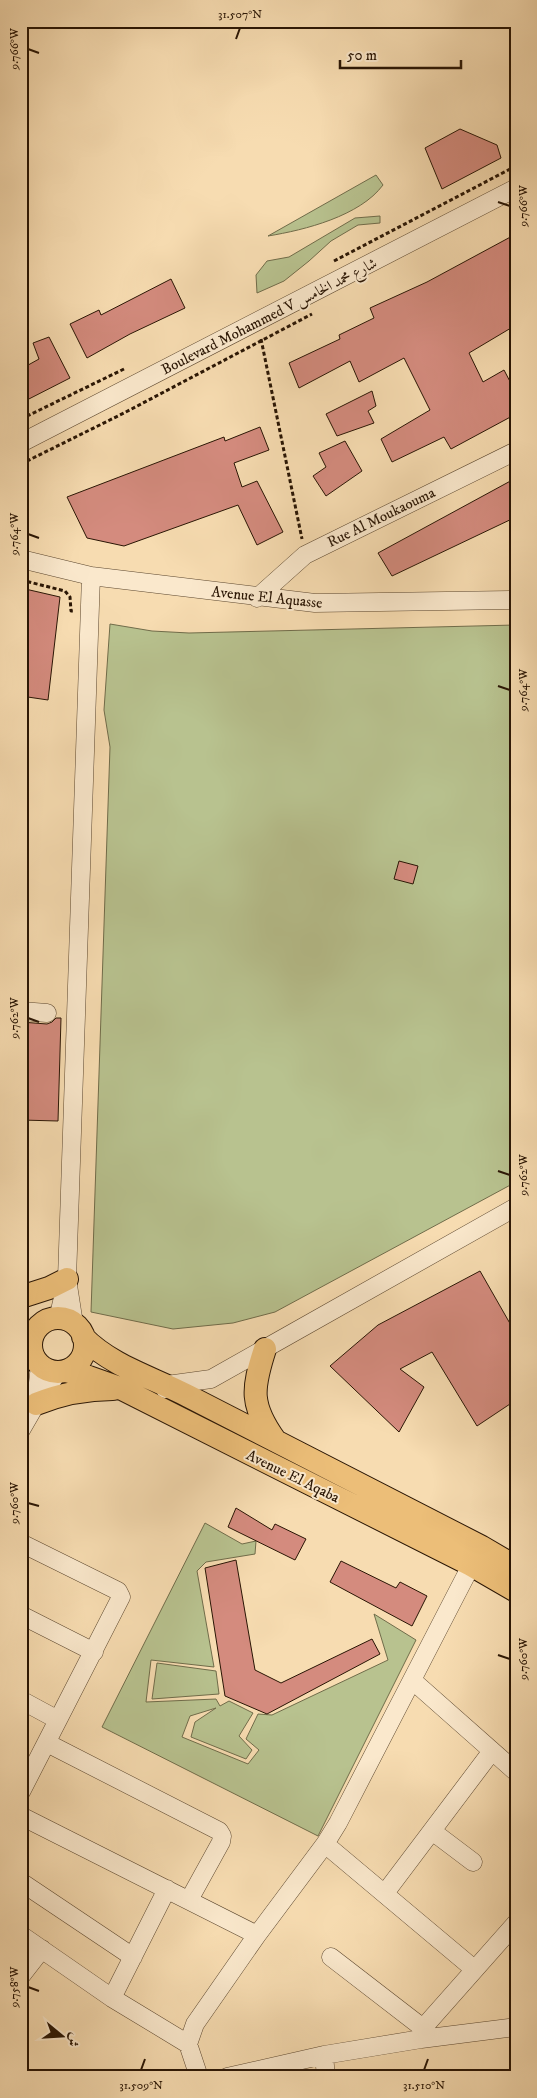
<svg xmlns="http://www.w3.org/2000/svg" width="537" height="2098" viewBox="0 0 537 2098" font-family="'IM FELL DW Pica',Amiri,serif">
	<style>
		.green { fill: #b8c28f; stroke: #706c4a }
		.building { fill: #d48b7e; stroke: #291504 }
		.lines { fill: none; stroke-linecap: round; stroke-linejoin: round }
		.minor-casing { stroke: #5c472f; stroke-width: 19 }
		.major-casing { stroke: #291504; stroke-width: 24 }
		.path { stroke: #291504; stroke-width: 3; stroke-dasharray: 4 2.5; stroke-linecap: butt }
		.minor { stroke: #fae8cc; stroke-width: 18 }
		.major { stroke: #ecbe78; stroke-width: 22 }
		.ticks { fill: none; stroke: #291504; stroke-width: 2 }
		.labels { text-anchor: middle; stroke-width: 4; stroke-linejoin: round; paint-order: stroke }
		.street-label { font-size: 15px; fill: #291504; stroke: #fae8cc }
		.neatline { fill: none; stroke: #291504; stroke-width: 2 }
		.ticks-label { font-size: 12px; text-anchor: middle; fill: #291504 }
	</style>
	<rect width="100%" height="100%" fill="#f7dcb1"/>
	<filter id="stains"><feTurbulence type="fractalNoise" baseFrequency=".004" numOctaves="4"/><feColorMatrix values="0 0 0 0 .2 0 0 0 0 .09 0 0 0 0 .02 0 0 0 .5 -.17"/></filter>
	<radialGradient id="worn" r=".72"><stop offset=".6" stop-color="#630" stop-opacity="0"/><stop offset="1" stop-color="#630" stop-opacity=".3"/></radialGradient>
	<!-- green -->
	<path class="green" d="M 376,175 L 383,185 C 360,216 305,230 268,236 Z
		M 380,216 L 380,223 L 358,225 L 331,241 L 309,261 L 284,281 L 257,293 L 256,275 L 267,261 L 289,257 L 355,218 Z
		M 110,624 L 152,631 L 189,633 L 516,625 L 516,1182 L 275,1312 L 233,1323 L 173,1329 L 91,1312 L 110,747 L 104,710 Z
		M 205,1523 L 242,1544 L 256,1541 L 255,1554 L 206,1562 L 197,1571 L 214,1667 L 151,1660 L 146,1702 L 216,1699 L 220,1706 L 229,1701 L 253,1713 L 239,1736 L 252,1750 L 246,1759 L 191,1737 L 195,1722 L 216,1708 L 190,1716 L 182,1737 L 248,1764 L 259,1750 L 246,1739 L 258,1714 L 272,1715 L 388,1660 L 374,1614 L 416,1640 L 318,1836 L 102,1727 Z
		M 157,1663 L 216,1671 L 219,1694 L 152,1699 Z"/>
	<!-- building -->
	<path class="building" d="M 460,129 L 497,145 L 501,158 L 442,189 L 425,148 Z
		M 516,234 L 516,325 L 469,353 L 483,382 L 504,370 L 516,393 L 516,414 L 451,449 L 444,437 L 392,462 L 381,439 L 430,410 L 404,358 L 359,382 L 350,361 L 299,388 L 289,363 L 340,339 L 339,335 L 374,318 L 370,308 L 427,282 Z
		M 171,279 L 185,308 L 130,334 L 87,358 L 70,324 L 99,310 L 101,315 Z
		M 49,337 L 70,378 L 21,403 L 21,369 L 39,359 L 33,343 Z
		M 372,391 L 376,406 L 368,411 L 374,423 L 337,436 L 326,414 Z
		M 260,427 L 269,450 L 234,463 L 242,487 L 257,481 L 283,532 L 257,545 L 238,505 L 124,546 L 87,538 L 67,497 L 224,437 L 225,441 Z
		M 345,441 L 362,471 L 326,496 L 313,476 L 326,467 L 319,453 Z
		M 516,478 L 516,517 L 392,576 L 378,553 Z
		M 21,588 L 60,597 L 48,700 L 21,696 Z
		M 399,861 L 418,866 L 413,884 L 394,879 Z
		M 56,1018 L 61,1018 L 58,1121 L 21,1120 L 21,1022 L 47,1024 L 52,1022 Z
		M 480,1271 L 516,1334 L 516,1400 L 477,1426 L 432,1352 L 400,1369 L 424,1387 L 399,1432 L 330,1366 L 378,1325 Z
		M 236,1508 L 272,1530 L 275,1524 L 306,1539 L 295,1560 L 228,1527 Z
		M 236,1560 L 255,1670 L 281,1683 L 372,1639 L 380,1654 L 267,1714 L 225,1696 L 205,1568 Z
		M 341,1561 L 396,1588 L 400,1582 L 427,1596 L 412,1626 L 330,1582 Z"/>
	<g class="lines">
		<!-- minor casing -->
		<g class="minor-casing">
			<path id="minor" d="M 21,443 L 516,188
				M 21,559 L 91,576 L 315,603 L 516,600
				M 257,598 L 305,555 L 516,451
				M 21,1011 L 47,1013
				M 58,1319 L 65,1289
				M 74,1324 L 67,1279 L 91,576
				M 165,1389 L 167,1385 L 211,1379 L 516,1207
				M 36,1401 L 40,1365
				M 21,1430 L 36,1404 L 58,1372
				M 21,1543 L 118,1591 L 121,1597 L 21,1792
				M 21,1615 L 94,1652
				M 412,1680 L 516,1772
				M 21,1700 L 58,1720
				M 47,1743 L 219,1831 L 222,1836 L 221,1842 L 189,1900
				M 21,1816 L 257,1935
				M 432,1831 L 473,1862
				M 325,1844 L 474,1969
				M 21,1882 L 133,1957
				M 385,1893 L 492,1751
				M 21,1935 L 112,1998 L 188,2044
				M 331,1957 L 423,2028
				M 21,1976 L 42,1949
				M 112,1998 L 167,1889
				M 421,2039 L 423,2028 L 516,1923
				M 324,2055 L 326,2077
				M 199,2077 L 188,2044 L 195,2024 L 257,1935 L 325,1844 L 338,1823 L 476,1556
				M 227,2077 L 324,2055 L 421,2039 L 516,2027"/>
		</g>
		<!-- major casing -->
		<g class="major-casing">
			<path id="major" d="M 21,1297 L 49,1288 L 67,1279
				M31 1345a27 27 0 1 1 54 0a27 27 0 1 1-54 0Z
				M 83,1337 C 111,1366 154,1378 188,1396 C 286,1447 384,1497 482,1547 L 516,1567
				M 265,1349 C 252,1389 250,1405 275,1440
				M 66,1371 L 89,1377 L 120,1388 L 471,1565 L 516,1591
				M 36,1404 C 61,1394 86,1389 113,1389"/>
		</g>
		<!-- path -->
		<path class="path" d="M 334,261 L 516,166
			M 261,339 L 302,539
			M 21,419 L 124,369
			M 21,464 L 124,413 L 312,314
			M 21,580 L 65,591 L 70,597 L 71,611 L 74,611"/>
		<!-- minor -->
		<use href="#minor" class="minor"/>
		<!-- major -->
		<use href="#major" class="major"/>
	</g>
	<!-- ticks -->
	<path class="ticks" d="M 236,39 L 240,28M 28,49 L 39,53M 498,202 L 510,206M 28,534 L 39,538M 498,686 L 510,690M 28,1018 L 39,1022M 498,1171 L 510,1175M 28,1503 L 39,1506M 498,1655 L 510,1659M 28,1987 L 39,1991M 141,2070 L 145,2059M 424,2070 L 428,2059"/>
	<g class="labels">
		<!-- street labels -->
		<g class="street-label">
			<text transform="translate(269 316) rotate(-27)" y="5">Boulevard Mohammed V شارع محمد الخامس</text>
			<text transform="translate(381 517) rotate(-26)" y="5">Rue Al Moukaouma</text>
			<text transform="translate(267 597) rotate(6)" y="5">Avenue El Aquasse</text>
			<text transform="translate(293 1476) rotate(26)" y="5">Avenue El Aqaba</text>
		</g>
	</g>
	<!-- margin -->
	<rect width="537" height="2098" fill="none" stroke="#f7dcb1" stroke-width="55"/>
	<!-- north arrow -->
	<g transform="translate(62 2036) rotate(108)" stroke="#fae8cc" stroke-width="4" paint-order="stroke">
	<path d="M0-4L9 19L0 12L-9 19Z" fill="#291504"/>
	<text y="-8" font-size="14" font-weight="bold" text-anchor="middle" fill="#291504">ش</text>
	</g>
	<!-- scale -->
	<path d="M340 60v8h121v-8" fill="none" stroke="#291504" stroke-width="2.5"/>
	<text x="347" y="60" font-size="15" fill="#291504" stroke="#fae8cc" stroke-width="4" paint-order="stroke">50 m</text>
	<rect x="28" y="28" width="482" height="2042" class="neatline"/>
	<g class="ticks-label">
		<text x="240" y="18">31.507°N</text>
		<text transform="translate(14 49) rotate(-90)" y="4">9.766°W</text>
		<text transform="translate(523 206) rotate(-90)" y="4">9.766°W</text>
		<text transform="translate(14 534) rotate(-90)" y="4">9.764°W</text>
		<text transform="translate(523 690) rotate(-90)" y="4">9.764°W</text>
		<text transform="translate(14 1018) rotate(-90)" y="4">9.762°W</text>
		<text transform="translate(523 1175) rotate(-90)" y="4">9.762°W</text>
		<text transform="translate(14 1503) rotate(-90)" y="4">9.760°W</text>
		<text transform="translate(523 1659) rotate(-90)" y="4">9.760°W</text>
		<text transform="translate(14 1987) rotate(-90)" y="4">9.758°W</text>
		<text x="141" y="2089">31.509°N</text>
		<text x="424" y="2089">31.510°N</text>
	</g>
	<rect width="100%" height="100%" filter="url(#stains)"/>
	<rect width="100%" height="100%" fill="url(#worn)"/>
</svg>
